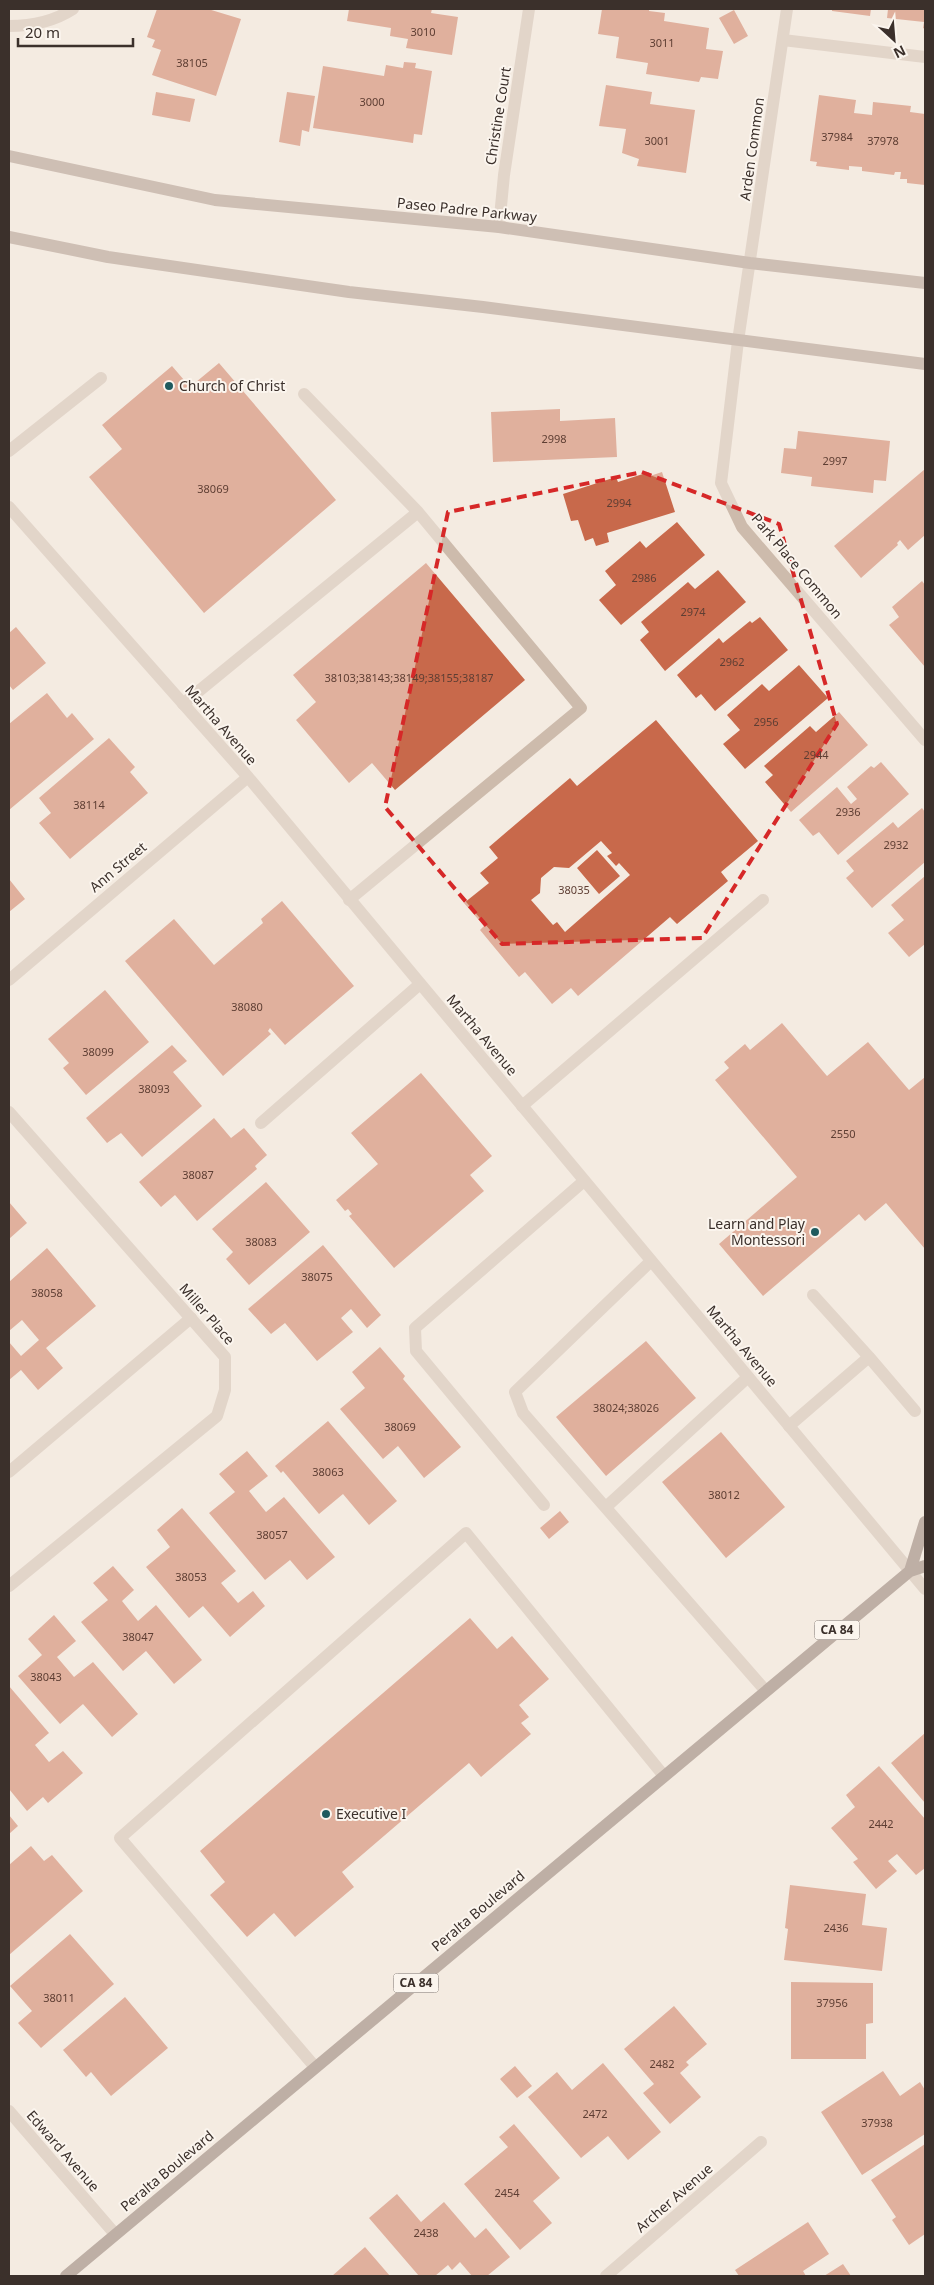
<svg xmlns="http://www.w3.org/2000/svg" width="934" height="2285" viewBox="0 0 934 2285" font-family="'Noto Sans',sans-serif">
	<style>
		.building { fill: #c8694b; fill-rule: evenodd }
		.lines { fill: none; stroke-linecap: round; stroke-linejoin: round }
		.lane { stroke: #cdbbac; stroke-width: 12 }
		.street { stroke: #cdbbac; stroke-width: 12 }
		.secondary { stroke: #a18a7d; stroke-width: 12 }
		.primary { stroke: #7d675c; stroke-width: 12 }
		.marked { fill: none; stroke: #d62828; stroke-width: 4; stroke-dasharray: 10 6; stroke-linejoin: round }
		.poi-dot { fill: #1f5a5e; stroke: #fbf5ee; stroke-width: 2 }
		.labels { text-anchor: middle; stroke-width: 4; stroke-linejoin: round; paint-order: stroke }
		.number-label { font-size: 11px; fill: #5e3e33 }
		.shield { fill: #fbf5ee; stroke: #756b66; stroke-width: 1 }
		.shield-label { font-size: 12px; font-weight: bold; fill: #3b302b }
		.street-label { font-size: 14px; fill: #3b302b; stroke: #fbf5ee }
		.poi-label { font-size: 14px; fill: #3b302b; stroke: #fbf5ee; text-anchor: start }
	</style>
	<rect width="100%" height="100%" fill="#f4ebe1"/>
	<!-- building -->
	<path class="building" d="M 157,9 L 208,9 L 241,19 L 216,96 L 152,75 L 161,50 L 152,47 L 155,40 L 147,37 Z
		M 349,9 L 432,9 L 431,13 L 458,17 L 452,55 L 406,48 L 408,39 L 390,36 L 391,28 L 347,21 Z
		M 602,9 L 649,9 L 649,11 L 665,13 L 664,21 L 709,28 L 706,49 L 723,51 L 718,79 L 701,77 L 699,82 L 646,74 L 648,63 L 616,58 L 619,37 L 598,34 Z
		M 832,9 L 871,9 L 870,16 L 832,11 Z
		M 888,9 L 925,9 L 925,29 L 923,28 L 924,22 L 887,18 Z
		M 734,10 L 748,36 L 734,44 L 719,18 Z
		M 404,62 L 416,63 L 415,68 L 432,71 L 422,135 L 414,134 L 413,143 L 313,128 L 323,66 L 384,76 L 386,65 L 403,68 Z
		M 606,85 L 652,92 L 650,104 L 695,110 L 686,173 L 637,166 L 639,159 L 622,153 L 626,129 L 599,126 Z
		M 156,92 L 195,99 L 190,122 L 152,115 Z
		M 287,92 L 315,96 L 309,132 L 302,130 L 300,146 L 279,142 Z
		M 819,95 L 856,100 L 854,113 L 872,115 L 873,102 L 911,106 L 910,112 L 925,114 L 925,185 L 907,183 L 907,179 L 900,179 L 901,172 L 895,172 L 894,175 L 862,171 L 862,167 L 849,166 L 849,170 L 816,166 L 817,162 L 810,161 Z
		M 219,363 L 336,500 L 204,613 L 89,477 L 122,449 L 102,425 L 172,366 L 190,387 Z
		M 560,409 L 560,421 L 615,418 L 617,457 L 493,462 L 491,412 Z
		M 798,431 L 890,441 L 886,481 L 874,480 L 873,493 L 811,486 L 812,477 L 781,473 L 784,448 L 796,449 Z
		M 925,469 L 925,535 L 908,550 L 900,540 L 897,543 L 898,545 L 861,578 L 834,546 Z
		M 649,472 L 650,476 L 662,472 L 675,512 L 607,533 L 609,542 L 596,546 L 593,538 L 585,541 L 578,520 L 571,521 L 563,494 L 616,477 L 618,482 Z
		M 677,522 L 705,555 L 621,625 L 599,600 L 616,585 L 605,571 L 640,541 L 646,548 Z
		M 426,563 L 525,680 L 395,790 L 372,763 L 349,783 L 296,720 L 316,702 L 293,675 Z
		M 718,570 L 746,602 L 665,671 L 640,640 L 649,632 L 641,622 L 688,582 L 695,589 Z
		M 922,581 L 925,585 L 925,667 L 889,625 L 899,617 L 892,607 Z
		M 760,617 L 788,650 L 715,711 L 701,694 L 696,698 L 677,675 L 719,638 L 723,643 L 750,621 L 752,623 Z
		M 16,627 L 46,663 L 13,690 L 9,685 L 9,633 Z
		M 799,665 L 828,698 L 745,769 L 723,744 L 740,730 L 727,715 L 762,684 L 769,691 Z
		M 47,693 L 67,718 L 72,713 L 94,739 L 9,810 L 9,724 Z
		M 839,712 L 868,745 L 791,812 L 765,782 L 773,775 L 764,766 L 810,726 L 816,732 Z
		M 656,720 L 758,841 L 721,872 L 728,881 L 677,924 L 670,917 L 578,996 L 571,988 L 552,1004 L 525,972 L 519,977 L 480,930 L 484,926 L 464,903 L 489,883 L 480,873 L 498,858 L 489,847 L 570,778 L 577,786 ZM 601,841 L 612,853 L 607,856 L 616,866 L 619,863 L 630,875 L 565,932 L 557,922 L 553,925 L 531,900 L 540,893 L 541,878 L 554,867 L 569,868 Z
		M 109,738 L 135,767 L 130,772 L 148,793 L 70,859 L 39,823 L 51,813 L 39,798 Z
		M 881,762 L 909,794 L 838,855 L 819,832 L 813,836 L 799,820 L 837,787 L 851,804 L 857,799 L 847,787 L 871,766 L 874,768 Z
		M 922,808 L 925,812 L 925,862 L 872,908 L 846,878 L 854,871 L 846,861 L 893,822 L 898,828 Z
		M 597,850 L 620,876 L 599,894 L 577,868 Z
		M 925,876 L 925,944 L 909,957 L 888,933 L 904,920 L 891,905 Z
		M 9,879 L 25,899 L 9,912 Z
		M 282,901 L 354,986 L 285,1045 L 270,1028 L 268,1031 L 271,1034 L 223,1076 L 125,961 L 174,919 L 214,965 L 263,923 L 261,919 Z
		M 105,990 L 149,1042 L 86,1095 L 63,1068 L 69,1063 L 48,1039 Z
		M 782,1023 L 827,1076 L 868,1042 L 909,1090 L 925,1077 L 925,1249 L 886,1203 L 865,1221 L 859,1214 L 763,1296 L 719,1244 L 797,1177 L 715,1080 L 729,1068 L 724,1062 L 745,1044 L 750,1050 Z
		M 172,1045 L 187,1061 L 173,1072 L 202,1106 L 142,1157 L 121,1133 L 107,1143 L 86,1118 Z
		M 421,1073 L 492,1156 L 470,1175 L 484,1191 L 394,1268 L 349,1216 L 352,1214 L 348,1209 L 345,1211 L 336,1200 L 378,1164 L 351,1133 Z
		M 214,1118 L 231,1138 L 244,1128 L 267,1155 L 255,1166 L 257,1169 L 197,1221 L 175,1195 L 161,1207 L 139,1182 Z
		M 266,1182 L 310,1232 L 249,1285 L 226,1259 L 233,1252 L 212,1229 Z
		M 9,1202 L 27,1223 L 9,1239 Z
		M 323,1245 L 381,1315 L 367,1328 L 351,1309 L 341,1318 L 353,1332 L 317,1361 L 285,1323 L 271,1334 L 248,1309 Z
		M 47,1248 L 96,1306 L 46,1348 L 63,1368 L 38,1390 L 21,1370 L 9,1380 L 9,1342 L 21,1356 L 39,1340 L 22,1320 L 9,1331 L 9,1282 Z
		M 646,1341 L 696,1398 L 606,1476 L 556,1417 Z
		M 380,1347 L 405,1376 L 403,1379 L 461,1447 L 424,1478 L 398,1446 L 383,1459 L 340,1409 L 365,1388 L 352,1372 Z
		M 328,1421 L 397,1501 L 369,1525 L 343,1494 L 319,1514 L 283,1471 L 281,1473 L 275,1466 Z
		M 721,1432 L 785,1507 L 726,1558 L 662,1482 Z
		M 247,1451 L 268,1476 L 249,1491 L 266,1512 L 284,1497 L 335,1557 L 307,1580 L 290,1560 L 265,1580 L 209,1513 L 235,1492 L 219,1474 Z
		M 182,1508 L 236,1571 L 221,1583 L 238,1603 L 253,1591 L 265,1606 L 230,1637 L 203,1606 L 189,1618 L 146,1567 L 170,1547 L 157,1530 Z
		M 560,1511 L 569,1522 L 549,1539 L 540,1528 Z
		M 113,1566 L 134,1590 L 122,1601 L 138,1621 L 156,1605 L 202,1660 L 174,1684 L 146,1651 L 123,1671 L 81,1622 L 108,1600 L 93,1583 Z
		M 54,1615 L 76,1641 L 57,1657 L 74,1677 L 93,1662 L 138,1714 L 112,1737 L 83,1704 L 60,1724 L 18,1676 L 42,1655 L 28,1639 Z
		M 470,1618 L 497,1649 L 512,1636 L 549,1679 L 519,1705 L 529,1717 L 521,1723 L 531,1734 L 481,1777 L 469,1763 L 342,1872 L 354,1887 L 295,1937 L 274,1913 L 247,1937 L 210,1895 L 225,1882 L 200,1851 Z
		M 9,1686 L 49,1733 L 35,1745 L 49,1762 L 63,1751 L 83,1773 L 48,1803 L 43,1797 L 27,1811 L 9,1789 Z
		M 925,1733 L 925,1803 L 891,1763 Z
		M 879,1766 L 925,1819 L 925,1868 L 916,1875 L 897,1854 L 888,1861 L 897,1871 L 876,1889 L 853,1862 L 858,1859 L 831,1828 L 855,1807 L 846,1795 Z
		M 9,1815 L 18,1826 L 9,1834 Z
		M 31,1846 L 44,1861 L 52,1855 L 83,1891 L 9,1955 L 9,1865 Z
		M 790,1885 L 866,1894 L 862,1925 L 887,1928 L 882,1971 L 784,1960 L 788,1929 L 785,1928 Z
		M 70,1934 L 114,1984 L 41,2048 L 18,2023 L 32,2011 L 10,1986 Z
		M 791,1982 L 873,1983 L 873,2023 L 866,2024 L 866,2059 L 791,2059 Z
		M 125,1997 L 168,2048 L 111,2096 L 91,2072 L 86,2077 L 63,2050 Z
		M 674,2006 L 707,2044 L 686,2062 L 689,2065 L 680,2073 L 701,2097 L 670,2124 L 643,2093 L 654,2084 L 624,2049 Z
		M 603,2063 L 661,2132 L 628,2160 L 608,2136 L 581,2158 L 528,2097 L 557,2072 L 572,2090 Z
		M 515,2066 L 532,2086 L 517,2098 L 500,2079 Z
		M 883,2071 L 900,2096 L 920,2082 L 925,2090 L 925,2134 L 862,2175 L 821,2112 Z
		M 514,2124 L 560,2178 L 533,2201 L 552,2223 L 520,2250 L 464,2184 L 508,2147 L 499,2137 Z
		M 925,2144 L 925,2234 L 909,2245 L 892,2220 L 896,2217 L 871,2180 Z
		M 397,2194 L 421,2222 L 444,2202 L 475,2238 L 486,2228 L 510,2257 L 487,2276 L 472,2276 L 460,2262 L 452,2270 L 448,2265 L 435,2276 L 419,2276 L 369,2218 Z
		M 808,2222 L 829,2254 L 803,2271 L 806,2276 L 739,2276 L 735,2270 Z
		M 365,2247 L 390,2276 L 332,2276 Z
		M 843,2264 L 851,2276 L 824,2276 Z"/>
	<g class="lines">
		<!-- lane -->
		<path class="lane" d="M 304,394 L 418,512
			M 9,451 L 101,378
			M 183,704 L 418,512 L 581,708 L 349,900
			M 522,1106 L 763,900
			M 261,1123 L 420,984
			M 651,1261 L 515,1392 L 523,1413 L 765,1690
			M 813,1295 L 869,1357
			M 789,1426 L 869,1357 L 915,1411
			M 9,1472 L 191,1318
			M 544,1505 L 416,1351 L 415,1328 L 584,1181
			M 606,1507 L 748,1377
			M 315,2067 L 120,1838 L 466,1533 L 664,1776"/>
		<!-- street -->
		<path class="street" d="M 787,9 L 738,341 L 721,483 L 742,527 L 925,740
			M 9,26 C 32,26 53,22 73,9
			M 783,40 L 925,57
			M 499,227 L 504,175 L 529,9
			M 9,507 L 248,777 L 925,1589
			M 9,980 L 248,777
			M 9,1112 L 225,1357 L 225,1390 L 217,1416 L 9,1586
			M 9,2111 L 115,2234
			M 606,2276 L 761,2142"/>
		<!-- secondary -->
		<path class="secondary" d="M 9,156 L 215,200 L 499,227 L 750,263 L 925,283
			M 9,237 L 108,257 L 349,292 L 483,307 L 925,364"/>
		<!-- primary -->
		<path class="primary" d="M 910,1571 L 925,1522
			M 66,2276 L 910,1571 L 925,1566"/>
	</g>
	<!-- marked area -->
	<path d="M0 0H934V2285H0ZM 642,472 L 779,524 L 837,724 L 702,938 L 502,944 L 385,807 L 448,512 Z" fill="#f4ebe1" fill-opacity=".55" fill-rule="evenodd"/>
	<path class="marked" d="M 642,472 L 779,524 L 837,724 L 702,938 L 502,944 L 385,807 L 448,512 Z"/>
	<!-- markers -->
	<g class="poi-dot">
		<circle cx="169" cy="386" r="5"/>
		<circle cx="815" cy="1232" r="5"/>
		<circle cx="326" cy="1814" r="5"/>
	</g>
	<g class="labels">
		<!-- number labels -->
		<g class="number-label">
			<text x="423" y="36">3010</text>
			<text x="662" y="47">3011</text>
			<text x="192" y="67">38105</text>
			<text x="372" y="106">3000</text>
			<text x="837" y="141">37984</text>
			<text x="657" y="145">3001</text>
			<text x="883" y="145">37978</text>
			<text x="554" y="443">2998</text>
			<text x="835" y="465">2997</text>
			<text x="213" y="493">38069</text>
			<text x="619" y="507">2994</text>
			<text x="644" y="582">2986</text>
			<text x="693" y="616">2974</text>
			<text x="732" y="666">2962</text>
			<text x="409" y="682">38103;38143;38149;38155;38187</text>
			<text x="766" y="726">2956</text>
			<text x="816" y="759">2944</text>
			<text x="89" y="809">38114</text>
			<text x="848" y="816">2936</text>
			<text x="896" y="849">2932</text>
			<text x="574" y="894">38035</text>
			<text x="247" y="1011">38080</text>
			<text x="98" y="1056">38099</text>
			<text x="154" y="1093">38093</text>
			<text x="843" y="1138">2550</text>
			<text x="198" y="1179">38087</text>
			<text x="261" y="1246">38083</text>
			<text x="317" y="1281">38075</text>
			<text x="47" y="1297">38058</text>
			<text x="626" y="1412">38024;38026</text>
			<text x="400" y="1431">38069</text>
			<text x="328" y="1476">38063</text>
			<text x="724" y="1499">38012</text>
			<text x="272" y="1539">38057</text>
			<text x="191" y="1581">38053</text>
			<text x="138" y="1641">38047</text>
			<text x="46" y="1681">38043</text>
			<text x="881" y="1828">2442</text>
			<text x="836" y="1932">2436</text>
			<text x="59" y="2002">38011</text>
			<text x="832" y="2007">37956</text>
			<text x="662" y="2068">2482</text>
			<text x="595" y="2118">2472</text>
			<text x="877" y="2127">37938</text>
			<text x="507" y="2197">2454</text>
			<text x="426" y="2237">2438</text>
		</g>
		<!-- shield labels -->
		<g class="shield">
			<rect x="814.5" y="1620.5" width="45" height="19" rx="4"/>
			<rect x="393.5" y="1973.5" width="45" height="19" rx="4"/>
		</g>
		<g class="shield-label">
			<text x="837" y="1634">CA 84</text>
			<text x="416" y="1987">CA 84</text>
		</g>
		<!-- street labels -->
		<g class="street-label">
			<text transform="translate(498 116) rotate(-81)" y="5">Christine Court</text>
			<text transform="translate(752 149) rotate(-82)" y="5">Arden Common</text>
			<text transform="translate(467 210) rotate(6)" y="5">Paseo Padre Parkway</text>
			<text transform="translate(797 566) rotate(50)" y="5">Park Place Common</text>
			<text transform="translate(221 725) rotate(49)" y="5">Martha Avenue</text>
			<text transform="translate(118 867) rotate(-40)" y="5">Ann Street</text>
			<text transform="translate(482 1035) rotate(50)" y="5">Martha Avenue</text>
			<text transform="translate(207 1314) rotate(49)" y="5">Miller Place</text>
			<text transform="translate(742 1346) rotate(50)" y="5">Martha Avenue</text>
			<text transform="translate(478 1911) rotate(-40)" y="5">Peralta Boulevard</text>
			<text transform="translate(63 2151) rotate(49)" y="5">Edward Avenue</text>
			<text transform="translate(167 2171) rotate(-40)" y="5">Peralta Boulevard</text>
			<text transform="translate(674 2198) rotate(-41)" y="5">Archer Avenue</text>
		</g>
		<!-- poi labels -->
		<g class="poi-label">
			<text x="179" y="391">Church of Christ</text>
			<text x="805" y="1229" text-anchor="end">Learn and Play<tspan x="805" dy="16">Montessori</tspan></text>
			<text x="336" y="1819">Executive I</text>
		</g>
	</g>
	<!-- border -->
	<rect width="934" height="2285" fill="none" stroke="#3b302b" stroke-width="20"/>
	<!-- north arrow -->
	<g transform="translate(894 40) rotate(154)" stroke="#fbf5ee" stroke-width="4" paint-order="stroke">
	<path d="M0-4L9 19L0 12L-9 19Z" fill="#3b302b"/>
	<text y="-8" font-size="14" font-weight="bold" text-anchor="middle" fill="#3b302b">N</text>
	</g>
	<!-- scale -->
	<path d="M18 38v8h115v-8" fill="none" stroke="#3b302b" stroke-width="2.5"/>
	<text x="25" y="38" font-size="15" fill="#3b302b" stroke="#fbf5ee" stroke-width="4" paint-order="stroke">20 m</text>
</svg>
